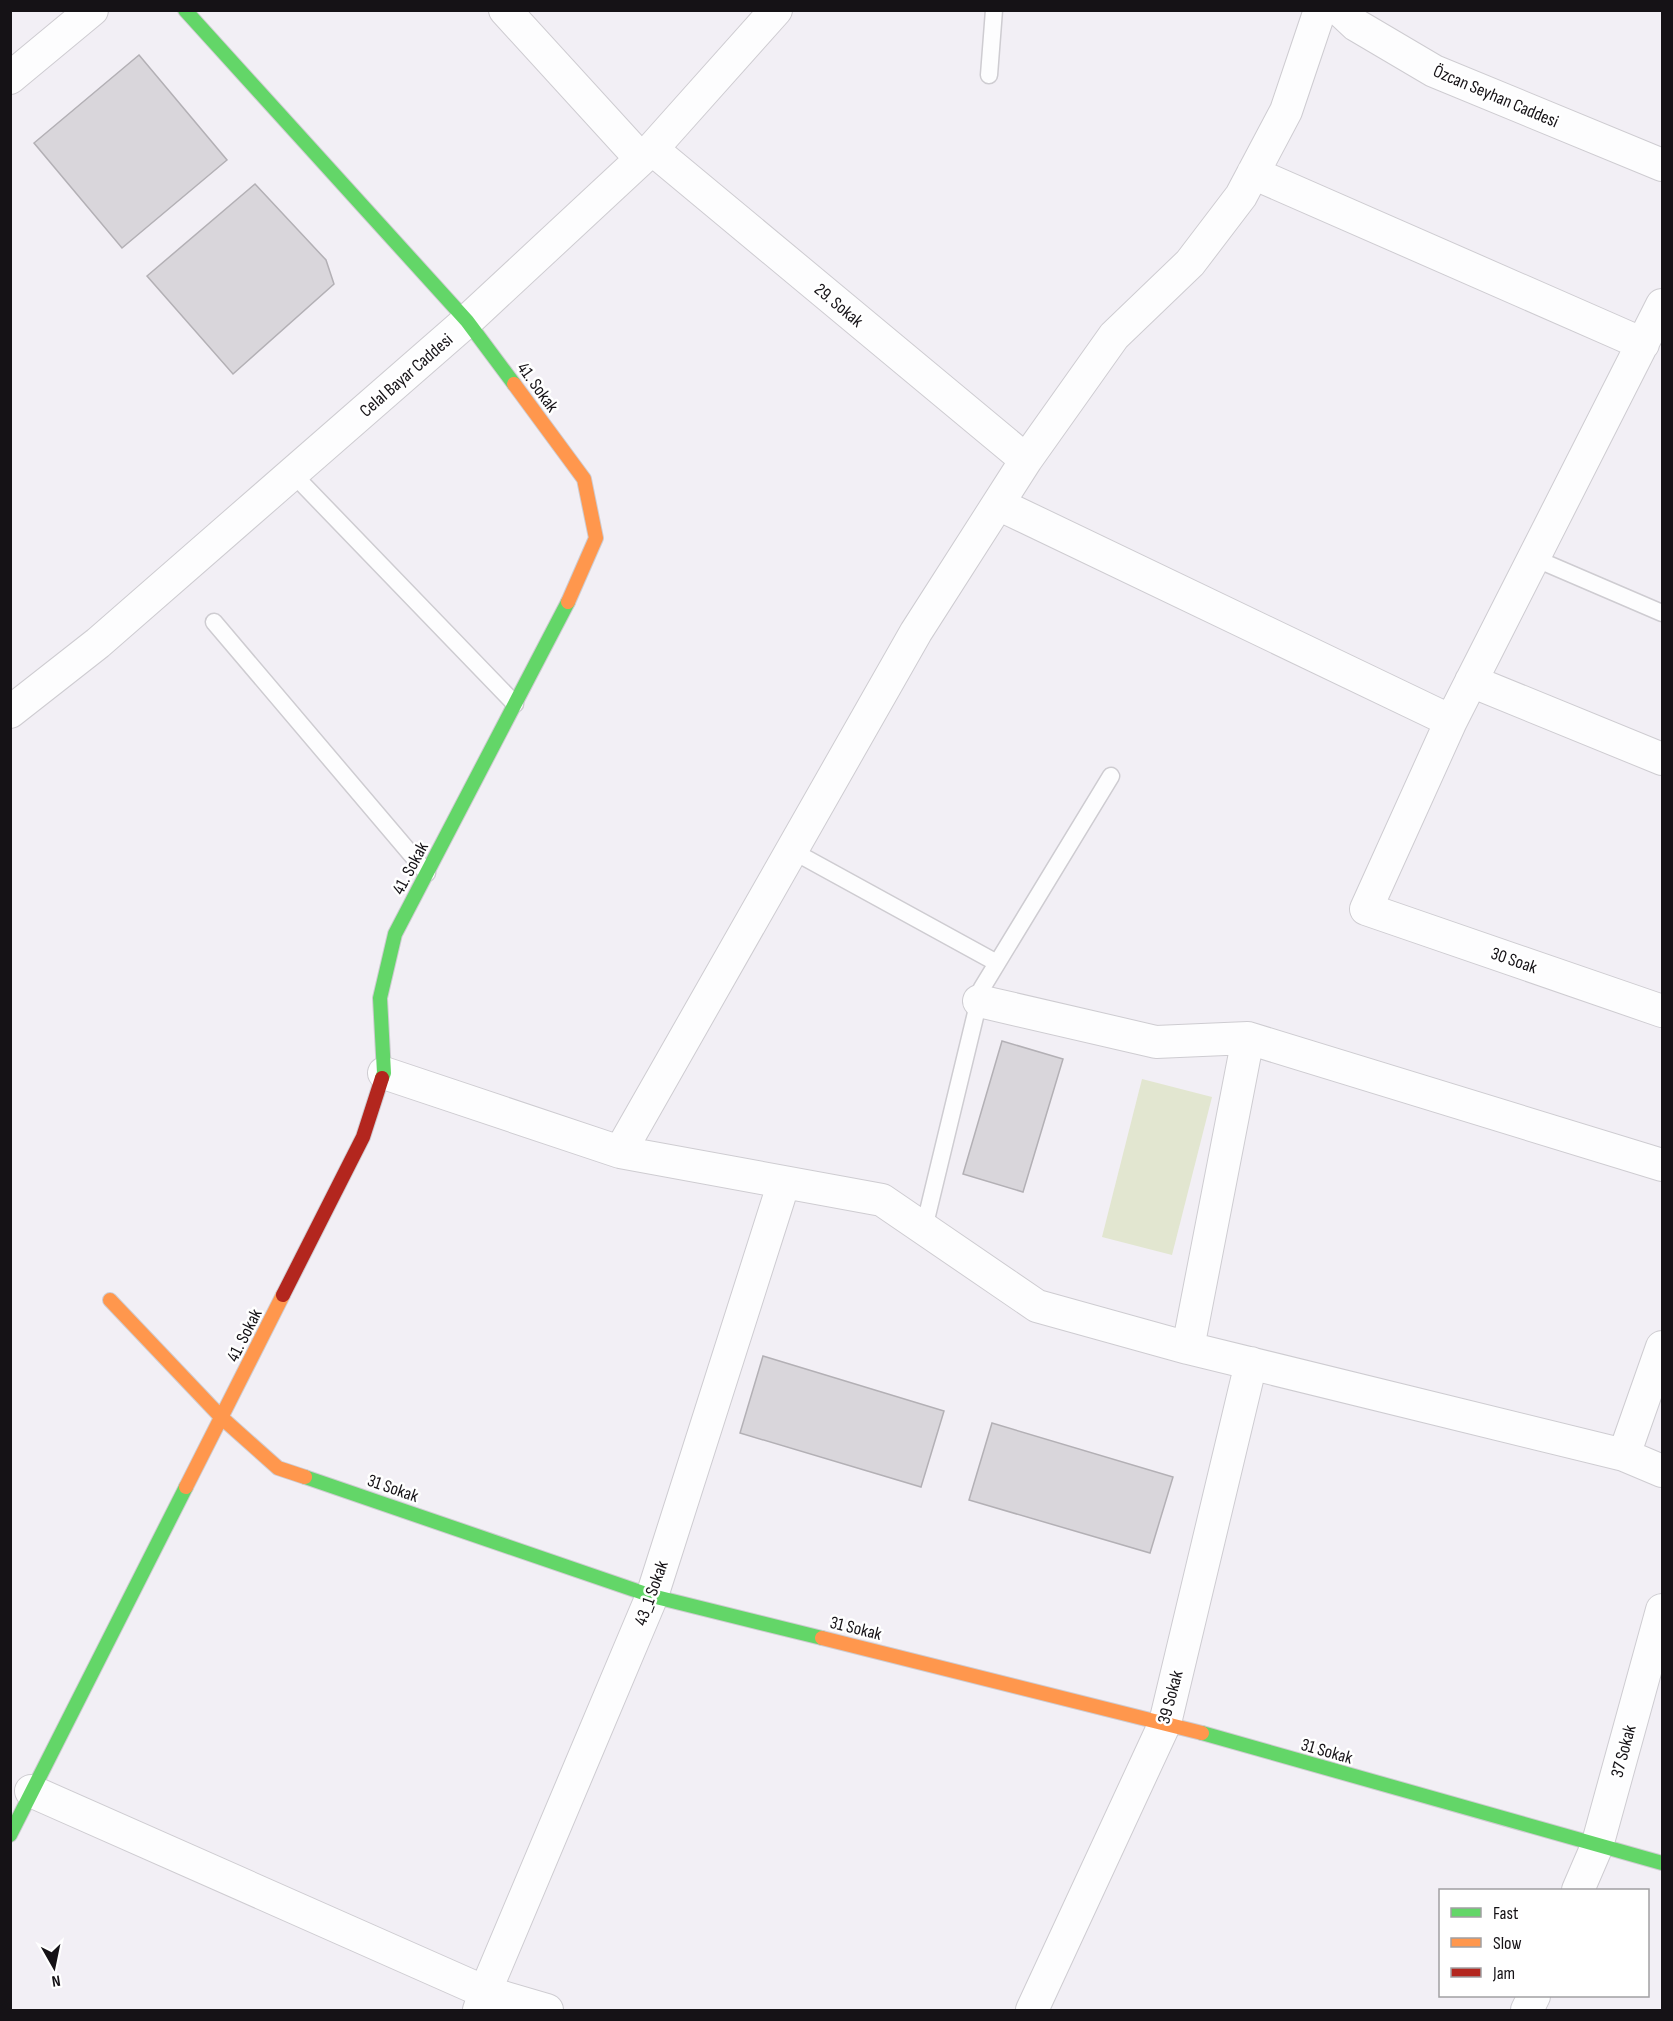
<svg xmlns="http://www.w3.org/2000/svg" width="1673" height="2021" viewBox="0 0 1673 2021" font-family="'Sofia Sans Condensed',sans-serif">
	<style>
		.green { fill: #e2e6d0 }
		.building { fill: #d9d6db; stroke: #b3b0b5; stroke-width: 1.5 }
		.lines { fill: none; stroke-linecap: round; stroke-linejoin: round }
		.lane-casing { stroke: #ceccd1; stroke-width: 19 }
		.street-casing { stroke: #ceccd1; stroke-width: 34 }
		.fast-casing { stroke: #ceccd1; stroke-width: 16 }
		.slow-casing { stroke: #ceccd1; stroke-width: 16 }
		.jam-casing { stroke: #ceccd1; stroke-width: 16 }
		.lane { stroke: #fdfdfe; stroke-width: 16 }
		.street { stroke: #fdfdfe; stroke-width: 32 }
		.fast { stroke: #63d668; stroke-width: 14 }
		.slow { stroke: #ff974d; stroke-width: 14 }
		.jam { stroke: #b3261e; stroke-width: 14 }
		.labels { text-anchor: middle; stroke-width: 5; stroke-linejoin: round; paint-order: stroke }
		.street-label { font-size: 18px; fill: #151216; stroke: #fff }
	</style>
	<rect width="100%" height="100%" fill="#f2eff5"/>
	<!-- green -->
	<path class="green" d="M 1142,1079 L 1212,1097 L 1172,1255 L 1102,1237 Z"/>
	<!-- building -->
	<path class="building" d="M 139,55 L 227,160 L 122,248 L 34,143 Z
		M 255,184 L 326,260 L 334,284 L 233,374 L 147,276 Z
		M 1002,1041 L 1063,1059 L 1023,1192 L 963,1174 Z
		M 763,1356 L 944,1411 L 921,1487 L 740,1433 Z
		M 992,1423 L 1173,1477 L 1150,1553 L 969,1500 Z"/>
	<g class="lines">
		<!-- lane casing -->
		<g class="lane-casing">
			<path id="lane" d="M 989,75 L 994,10
				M 293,474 L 515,704
				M 1534,558 L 1662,613
				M 214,622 L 427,873
				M 791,850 L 997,963
				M 924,1228 L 982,988 L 1111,776"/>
		</g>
		<!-- street casing -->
		<g class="street-casing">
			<path id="street" d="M 505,10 L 641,159
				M 1340,10 L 1356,25 L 1434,71 L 1662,165
				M 10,78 L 92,10
				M 652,149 L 1026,460
				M 1253,173 L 1643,344
				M 1662,305 L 1451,721 L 1366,909 L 1662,1011
				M 998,504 L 1451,721
				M 1471,681 L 1662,759
				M 10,712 L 98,643 L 467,321 L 652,149 L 776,10
				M 979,1001 L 1156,1042 L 1248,1038 L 1662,1165
				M 384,1073 L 620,1152 L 882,1200 L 1037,1306 L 1188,1348 L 1624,1455 L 1662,1347
				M 620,1152 L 916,632 L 1026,460 L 1114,336 L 1190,263 L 1241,196 L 1286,111 L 1320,10
				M 1188,1348 L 1248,1038
				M 1624,1455 L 1662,1471
				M 31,1791 L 485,1992 L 479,2010
				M 1578,1890 L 1597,1846 L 1662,1610
				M 547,2010 L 485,1992 L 652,1596 L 784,1182
				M 1032,2010 L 1165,1723 L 1251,1363
				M 1527,2010 L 1534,1996"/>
		</g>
		<!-- fast casing -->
		<g class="fast-casing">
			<path id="fast" d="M 185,10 L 467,321 L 514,384
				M 382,1078 L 384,1073 L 380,998 L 395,934 L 568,602
				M 305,1477 L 652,1596 L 822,1638
				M 1202,1733 L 1662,1863
				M 10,1835 L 186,1487"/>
		</g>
		<!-- slow casing -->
		<g class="slow-casing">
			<path id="slow" d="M 514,384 L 584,479 L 596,538 L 568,602
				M 110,1300 L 222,1418 L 278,1468 L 305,1477
				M 186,1487 L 283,1295
				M 822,1638 L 1202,1733"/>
		</g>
		<!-- jam casing -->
		<g class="jam-casing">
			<path id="jam" d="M 283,1295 L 363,1137 L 382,1078"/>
		</g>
		<!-- lane -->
		<use href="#lane" class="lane"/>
		<!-- street -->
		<use href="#street" class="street"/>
		<!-- fast -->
		<use href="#fast" class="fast"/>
		<!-- slow -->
		<use href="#slow" class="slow"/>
		<!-- jam -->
		<use href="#jam" class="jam"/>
	</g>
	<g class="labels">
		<!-- street labels -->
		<g class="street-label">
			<text transform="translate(1496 96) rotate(23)" y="6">Özcan Seyhan Caddesi</text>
			<text transform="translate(839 305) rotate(40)" y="6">29. Sokak</text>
			<text transform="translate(406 375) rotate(-41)" y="6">Celal Bayar Caddesi</text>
			<text transform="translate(538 387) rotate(54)" y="6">41. Sokak</text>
			<text transform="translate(410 868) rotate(-62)" y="6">41. Sokak</text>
			<text transform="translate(1514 960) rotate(19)" y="6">30 Soak</text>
			<text transform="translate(244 1335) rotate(-63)" y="6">41. Sokak</text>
			<text transform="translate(393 1488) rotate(19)" y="6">31 Sokak</text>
			<text transform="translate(651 1593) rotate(-70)" y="6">43_1 Sokak</text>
			<text transform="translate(856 1628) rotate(14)" y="6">31 Sokak</text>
			<text transform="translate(1170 1697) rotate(-75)" y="6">39 Sokak</text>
			<text transform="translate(1327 1751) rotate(16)" y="6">31 Sokak</text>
			<text transform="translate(1623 1751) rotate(-75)" y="6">37 Sokak</text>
		</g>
	</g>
	<!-- border -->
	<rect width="1673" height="2021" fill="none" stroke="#151216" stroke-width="24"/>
	<!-- legend -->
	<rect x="1439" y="1889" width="210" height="108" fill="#ffffff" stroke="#a1a0a2" stroke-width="1.5"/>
	<rect x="1451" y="1908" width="30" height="9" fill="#63d668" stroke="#a1a0a2" stroke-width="1.5"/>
	<text x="1493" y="1919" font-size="18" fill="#151216">Fast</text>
	<rect x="1451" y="1938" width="30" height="9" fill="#ff974d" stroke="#a1a0a2" stroke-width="1.5"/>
	<text x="1493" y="1949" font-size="18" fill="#151216">Slow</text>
	<rect x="1451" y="1968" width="30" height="9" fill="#b3261e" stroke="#a1a0a2" stroke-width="1.5"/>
	<text x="1493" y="1979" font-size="18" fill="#151216">Jam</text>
	<!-- north arrow -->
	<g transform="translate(54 1967) rotate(171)" stroke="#ffffff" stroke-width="4.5" paint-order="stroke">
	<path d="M0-4.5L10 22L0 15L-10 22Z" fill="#151216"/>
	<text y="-9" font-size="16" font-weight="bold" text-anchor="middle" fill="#151216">N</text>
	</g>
</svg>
